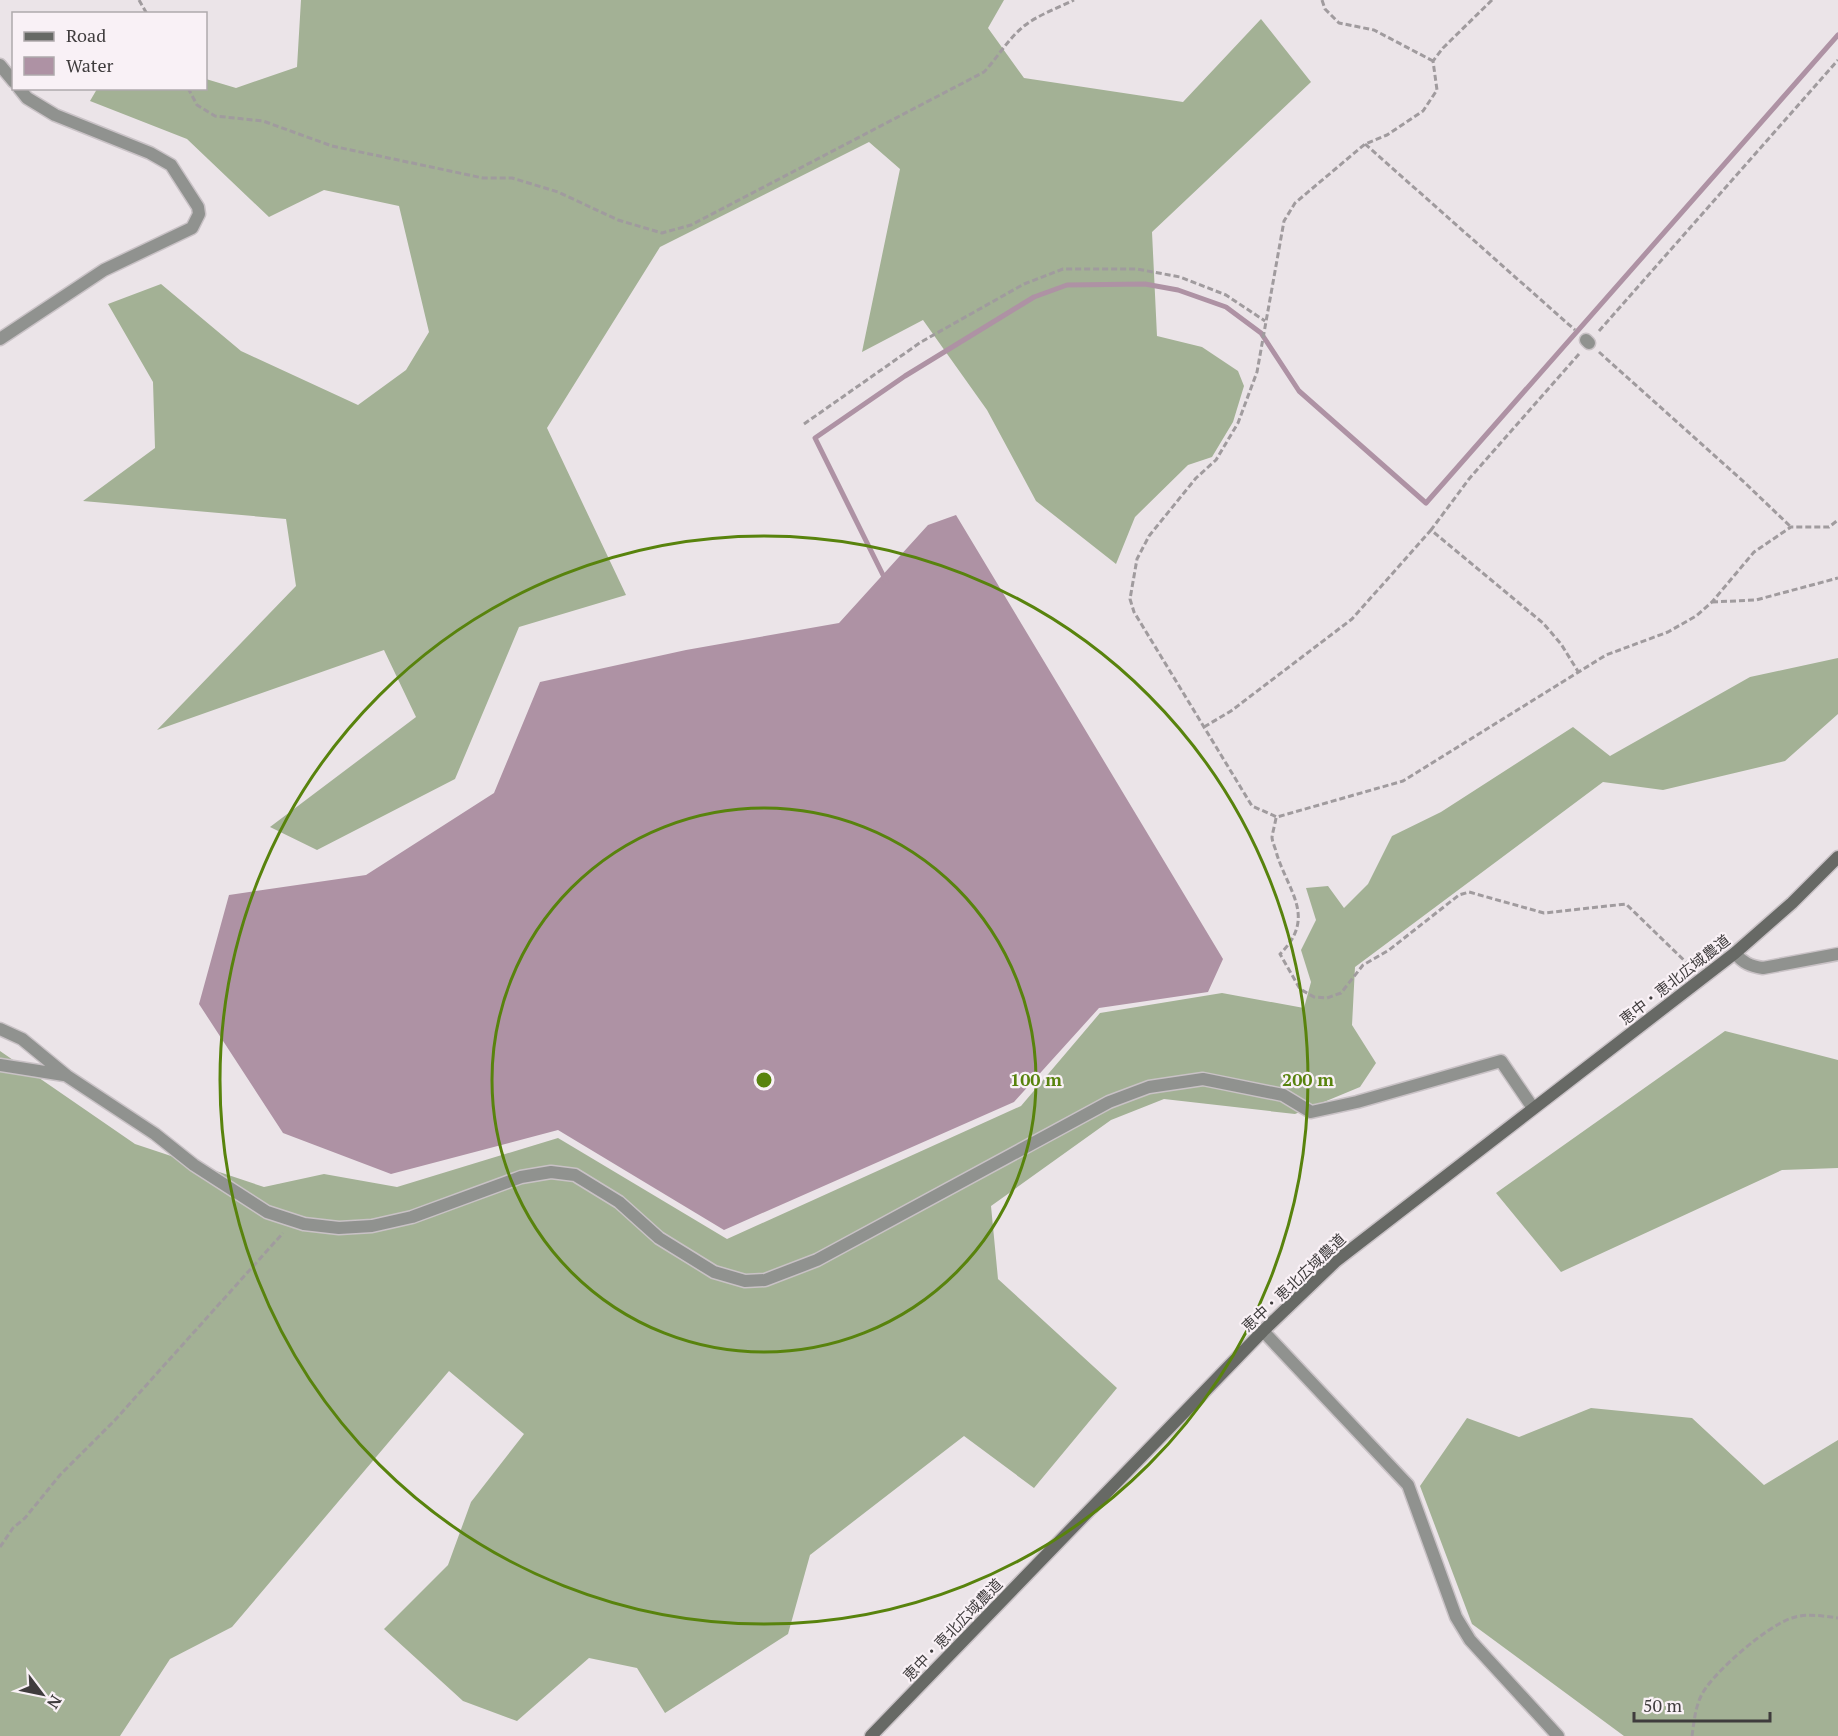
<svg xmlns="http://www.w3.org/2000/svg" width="1838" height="1736" viewBox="0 0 1838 1736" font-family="'PT Serif','Noto Sans JP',serif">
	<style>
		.forest { fill: #a3b195 }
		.water { fill: #ae92a4 }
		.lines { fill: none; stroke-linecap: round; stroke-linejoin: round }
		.stream { stroke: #ae92a4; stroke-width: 5 }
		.street-casing { stroke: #c9c2c6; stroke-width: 15 }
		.secondary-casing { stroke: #c9c2c6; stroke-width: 15 }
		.path { stroke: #a09b9e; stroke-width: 3; stroke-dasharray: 6 3; stroke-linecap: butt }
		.street { stroke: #90928f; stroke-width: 12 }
		.secondary { stroke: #676965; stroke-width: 12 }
		.ring { fill: none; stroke: #58830d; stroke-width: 3 }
		.labels { text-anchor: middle; stroke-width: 4.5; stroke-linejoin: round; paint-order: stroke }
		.street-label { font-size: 15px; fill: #3f3c3d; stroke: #f9f1f6 }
		.centre { fill: #58830d; stroke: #f9f1f6; stroke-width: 3 }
		.ring-label { font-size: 18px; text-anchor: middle; font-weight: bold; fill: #58830d; stroke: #f9f1f6; stroke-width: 4.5; stroke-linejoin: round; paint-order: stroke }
	</style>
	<rect width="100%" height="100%" fill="#ebe4e8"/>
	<!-- forest -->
	<path class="forest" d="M 301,0 L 1004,0 L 988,28 L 1024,78 L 1183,102 L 1261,19 L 1311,82 L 1152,232 L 1157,336 L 1202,347 L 1238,371 L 1244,386 L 1233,422 L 1212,457 L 1188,465 L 1135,517 L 1116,564 L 1036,501 L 987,410 L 923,320 L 862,352 L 900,169 L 869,142 L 660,247 L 547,428 L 626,595 L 519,627 L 455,779 L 317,850 L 270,827 L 416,717 L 384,650 L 157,730 L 296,586 L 286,519 L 83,501 L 155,448 L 153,382 L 108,304 L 161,284 L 241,351 L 358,405 L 406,370 L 429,332 L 399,206 L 324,190 L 269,217 L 187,139 L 90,101 L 97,89 L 206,88 L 206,79 L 236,88 L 297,67 Z
		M 1838,658 L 1838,714 L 1785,761 L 1663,790 L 1603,782 L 1355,967 L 1352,1025 L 1376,1063 L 1360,1087 L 1295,1114 L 1164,1099 L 1111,1120 L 991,1206 L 998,1279 L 1117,1388 L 1034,1488 L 964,1436 L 810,1555 L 788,1634 L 665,1713 L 637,1668 L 589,1658 L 517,1721 L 463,1701 L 384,1629 L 448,1565 L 471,1502 L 524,1434 L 449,1371 L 232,1627 L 170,1659 L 120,1736 L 0,1736 L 0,1051 L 135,1144 L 264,1187 L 324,1174 L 397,1187 L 558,1138 L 727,1239 L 1021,1106 L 1100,1013 L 1222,993 L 1304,1008 L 1311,982 L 1301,950 L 1316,920 L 1306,888 L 1328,886 L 1344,908 L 1368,884 L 1392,836 L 1441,812 L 1573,727 L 1610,756 L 1750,677 Z
		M 1725,1031 L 1838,1060 L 1838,1168 L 1782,1170 L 1561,1272 L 1496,1193 Z
		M 1591,1408 L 1692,1418 L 1764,1485 L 1838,1440 L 1838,1736 L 1624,1736 L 1472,1624 L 1420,1486 L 1467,1418 L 1519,1437 Z"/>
	<!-- water -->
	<path class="water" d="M 956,515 L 1223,959 L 1208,992 L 1099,1008 L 1014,1102 L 724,1230 L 558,1130 L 391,1174 L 283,1133 L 199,1004 L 229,895 L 366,875 L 494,793 L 540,682 L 686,650 L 839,623 L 928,525 Z"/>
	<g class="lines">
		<!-- stream -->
		<path class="stream" d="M 886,581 L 815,438 L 905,376 L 1034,297 L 1067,285 L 1145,284 L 1178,290 L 1226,307 L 1261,333 L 1299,391 L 1426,503 L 1838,35"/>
		<!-- street casing -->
		<g class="street-casing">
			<path id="street" d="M 0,65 L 14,82
				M 0,339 L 104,270 L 192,228 L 199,214 L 198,207 L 171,165 L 150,153 L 55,115 L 27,98 L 19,88
				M 1586,340 L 1589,343
				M 1735,953 C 1743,963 1750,966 1763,968 L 1838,954
				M 0,1029 L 22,1039 L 67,1076 L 155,1134 L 194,1165 L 267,1212 L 304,1224 L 339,1228 L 372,1226 L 412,1217 L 521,1177 L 551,1172 L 575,1175 L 619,1202 L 659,1238 L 714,1272 L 745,1281 L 765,1280 L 817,1260 L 1109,1102 L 1149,1087 L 1203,1079 L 1283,1095 L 1311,1112 L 1357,1102 L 1501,1061 L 1533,1108
				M 0,1065 L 64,1075
				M 1263,1331 L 1408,1485 L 1456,1617 L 1470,1640 L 1558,1736"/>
		</g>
		<!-- secondary casing -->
		<g class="secondary-casing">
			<path id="secondary" d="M 871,1736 L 1263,1331 L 1336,1261 L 1735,953 L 1792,903 L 1838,857"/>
		</g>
		<!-- path -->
		<path class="path" d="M 139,0 L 147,14
			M 1322,0 L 1325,9 L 1339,23 L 1374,30 L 1433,61
			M 1492,0 L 1443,48 L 1433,61 L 1437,90 L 1423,111 L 1387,135 L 1365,144 L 1295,203 L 1284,221 L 1257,372 L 1238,423 L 1216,460 L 1196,478 L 1149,536 L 1137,559 L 1130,599 L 1134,612 L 1252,806 L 1277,817 L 1403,781 L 1606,655 L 1668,632 L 1696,616 L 1712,602 L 1754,552 L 1791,527 L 1829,527 L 1838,520
			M 188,88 L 197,105 L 215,116 L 263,121 L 332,146 L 483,178 L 512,178 L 558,192 L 618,220 L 662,233 L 691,225 L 984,72 C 998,57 1008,39 1024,26 C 1038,15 1058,8 1074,0
			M 1365,144 L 1575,330
			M 1599,331 L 1838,60
			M 1599,352 L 1745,483 L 1791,527
			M 1579,354 L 1469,479 L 1431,530 L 1543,623 L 1561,644 L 1579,673
			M 804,424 L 921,342 L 1024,284 L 1063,269 L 1137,269 L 1180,277 L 1226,295 L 1265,321
			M 1712,602 L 1756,600 L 1838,578
			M 1204,727 L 1231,711 L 1352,619 L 1431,530
			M 1276,818 C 1275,824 1273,831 1272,837 C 1272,842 1276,849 1277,855 C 1290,894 1316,918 1280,954 L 1300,989 L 1314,997 L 1327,998 L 1341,993 L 1363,965 L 1389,950 L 1459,895 L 1469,892 L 1544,913 L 1626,904 L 1692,968
			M 0,1547 L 13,1528 L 25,1518 L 60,1475 L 115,1420 L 283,1233
			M 1692,1736 C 1694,1722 1695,1709 1701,1696 C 1712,1673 1768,1625 1792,1618 C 1806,1613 1823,1616 1838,1618"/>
		<!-- street -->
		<use href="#street" class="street"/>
		<!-- secondary -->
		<use href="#secondary" class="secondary"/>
	</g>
	<!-- distance rings -->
	<g class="ring">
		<circle cx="764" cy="1080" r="272"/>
		<circle cx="764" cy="1080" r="544"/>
	</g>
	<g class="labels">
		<!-- street labels -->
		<g class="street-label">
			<text transform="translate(1675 980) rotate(-38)" y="5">恵中・恵北広域農道</text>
			<text transform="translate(1294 1283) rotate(-43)" y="5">恵中・恵北広域農道</text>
			<text transform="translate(953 1630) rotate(-46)" y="5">恵中・恵北広域農道</text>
		</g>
	</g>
	<circle cx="764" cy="1080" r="9" class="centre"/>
	<g class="ring-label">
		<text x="1036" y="1086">100 m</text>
		<text x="1308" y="1086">200 m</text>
	</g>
	<!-- legend -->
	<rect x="12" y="12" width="195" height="78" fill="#f9f1f6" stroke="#afa9ac" stroke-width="1.5"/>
	<rect x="24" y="32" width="30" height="9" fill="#676965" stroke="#afa9ac" stroke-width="1.5"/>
	<text x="66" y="42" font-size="18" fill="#3f3c3d">Road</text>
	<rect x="24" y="57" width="30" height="18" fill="#ae92a4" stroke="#afa9ac" stroke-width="1.5"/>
	<text x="66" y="72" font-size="18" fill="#3f3c3d">Water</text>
	<!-- north arrow -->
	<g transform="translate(42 1694) rotate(122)" stroke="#f9f1f6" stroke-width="4.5" paint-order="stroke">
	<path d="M0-4.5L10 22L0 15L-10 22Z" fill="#3f3c3d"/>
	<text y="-9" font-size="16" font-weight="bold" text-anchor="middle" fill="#3f3c3d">N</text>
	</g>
	<!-- scale -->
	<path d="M1634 1712v9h136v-9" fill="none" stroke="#3f3c3d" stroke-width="3"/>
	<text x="1643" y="1712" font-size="18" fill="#3f3c3d" stroke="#f9f1f6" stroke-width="4.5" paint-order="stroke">50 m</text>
</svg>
